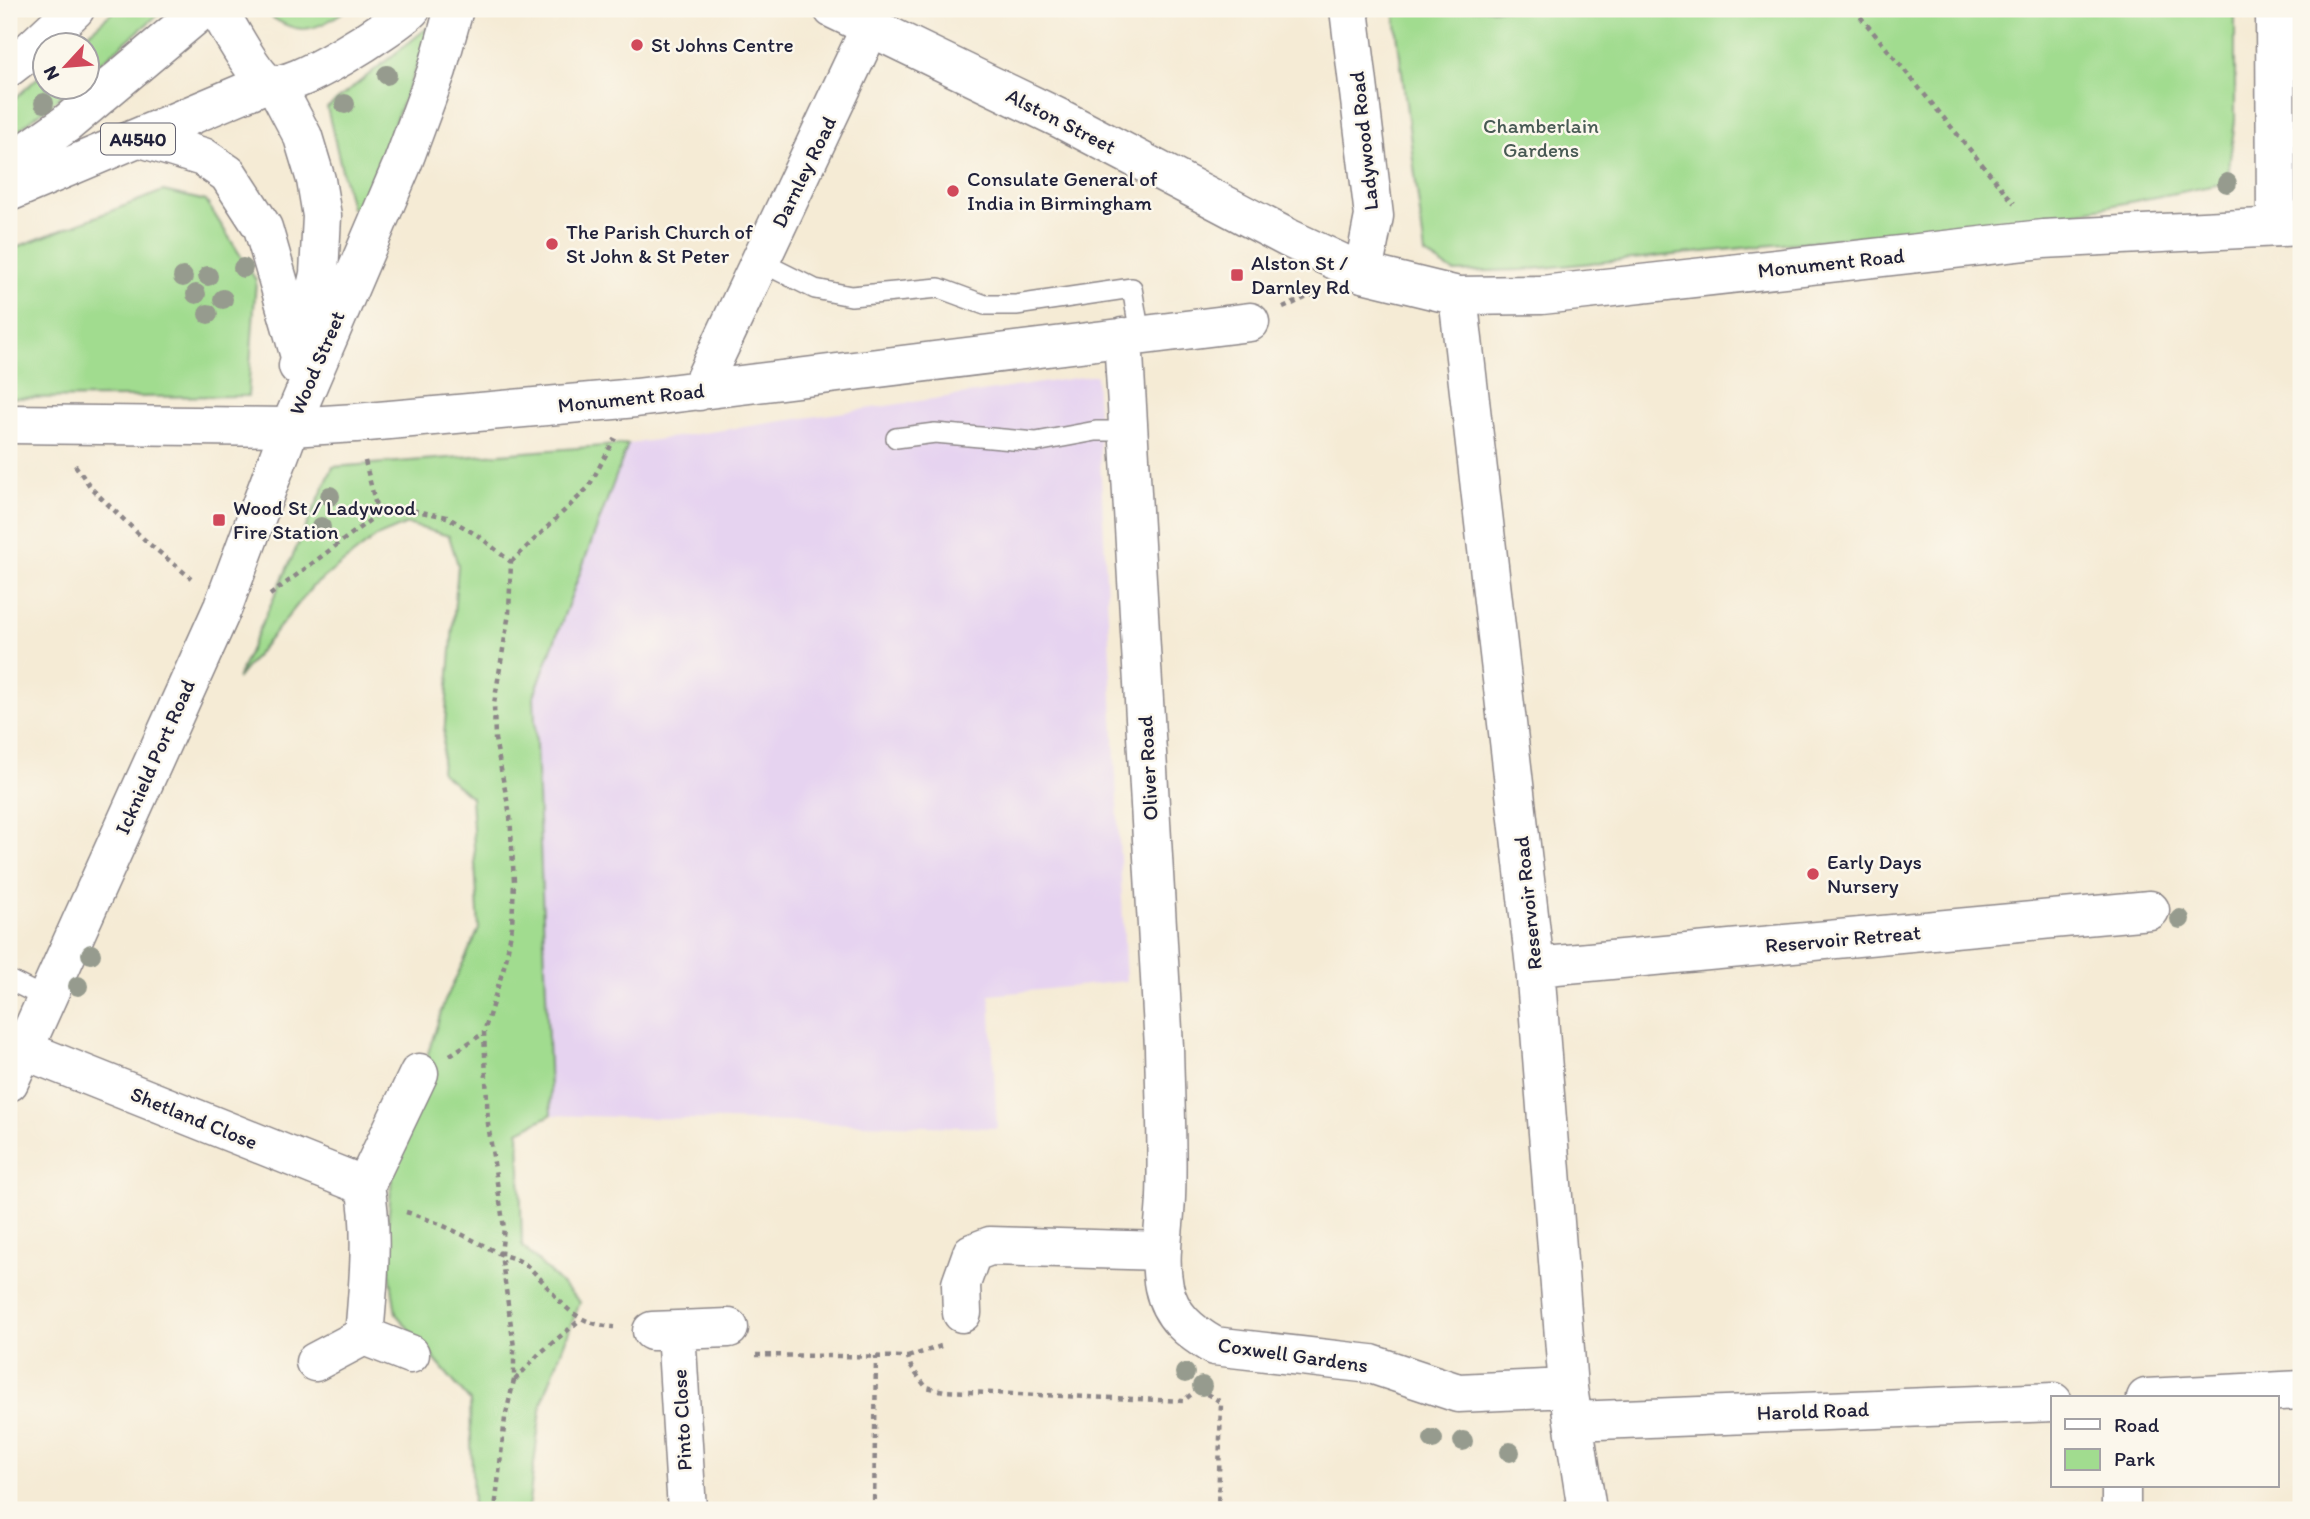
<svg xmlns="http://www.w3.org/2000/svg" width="2310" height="1519" viewBox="0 0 2310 1519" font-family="Itim,sans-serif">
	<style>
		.built { fill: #e6d3f0 }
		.green { fill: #a1dc8f; stroke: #627f65; stroke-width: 2 }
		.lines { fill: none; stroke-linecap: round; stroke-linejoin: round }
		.service-casing { stroke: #8c8688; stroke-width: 22 }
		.minor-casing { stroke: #8c8688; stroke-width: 41 }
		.secondary-casing { stroke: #8c8688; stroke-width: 41 }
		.trunk-casing { stroke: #8c8688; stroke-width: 41 }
		.path { stroke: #8c8688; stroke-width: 4.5; stroke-dasharray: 5 5; stroke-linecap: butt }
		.service { stroke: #fff; stroke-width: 19 }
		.minor { stroke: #fff; stroke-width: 38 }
		.secondary { stroke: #fff; stroke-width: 38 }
		.trunk { stroke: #fff; stroke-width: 38 }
		.tree { fill: #969b8e }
		.poi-dot { fill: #d1495b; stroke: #fbf7ec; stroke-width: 2.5 }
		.labels { text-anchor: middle; stroke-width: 5; stroke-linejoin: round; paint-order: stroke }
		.shield { fill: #fbf7ec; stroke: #636270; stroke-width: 2 }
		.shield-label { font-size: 19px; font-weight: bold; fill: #22223b }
		.poi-label { font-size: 21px; fill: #22223b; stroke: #fbf7ec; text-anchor: start }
		.street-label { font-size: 21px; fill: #22223b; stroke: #fbf7ec }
		.park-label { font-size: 21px; fill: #485a54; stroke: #fbf7ec }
	</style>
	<rect width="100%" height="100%" fill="#fbf7ec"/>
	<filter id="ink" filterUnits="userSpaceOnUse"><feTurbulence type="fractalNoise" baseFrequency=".0143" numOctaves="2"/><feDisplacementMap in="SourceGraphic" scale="14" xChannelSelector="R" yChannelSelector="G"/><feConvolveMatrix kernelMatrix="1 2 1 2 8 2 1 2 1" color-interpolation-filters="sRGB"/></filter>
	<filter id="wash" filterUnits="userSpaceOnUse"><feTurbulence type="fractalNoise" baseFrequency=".00686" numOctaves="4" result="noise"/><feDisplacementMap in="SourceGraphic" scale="28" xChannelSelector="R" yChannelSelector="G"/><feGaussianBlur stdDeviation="1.57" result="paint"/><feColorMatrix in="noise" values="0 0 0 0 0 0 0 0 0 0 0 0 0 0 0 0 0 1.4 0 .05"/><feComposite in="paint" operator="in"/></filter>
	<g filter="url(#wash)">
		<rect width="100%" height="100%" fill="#f5ebd5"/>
		<!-- built -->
		<path class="built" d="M 1096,375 L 1126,981 L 990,995 L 997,1128 L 551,1115 L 534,696 L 628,444 Z"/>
		<!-- green -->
		<path class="green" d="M 116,9 L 165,9 L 88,73 L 88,46 L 75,45 Z
			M 261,9 L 347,9 C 312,35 294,36 261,9 Z
			M 1394,9 L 2235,9 L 2235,120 L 2227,183 L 2048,218 L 1522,270 L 1454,272 L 1425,254 Z
			M 427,28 L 431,32 L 360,208 L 351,208 L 327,108 Z
			M 45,71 L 46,88 L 71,88 L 9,138 L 9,104 Z
			M 163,191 L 206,201 L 256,280 L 248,396 L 9,398 L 9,250 Z
			M 628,444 L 534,696 L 551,1115 L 519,1131 L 522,1246 L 580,1302 L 542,1402 L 528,1510 L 473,1510 L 470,1401 L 396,1314 L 386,1246 L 393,1163 L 444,1003 L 479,929 L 471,797 L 441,772 L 458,565 L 449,536 L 407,524 L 376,537 L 312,587 L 237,679 L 333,467 Z"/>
	</g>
	<g filter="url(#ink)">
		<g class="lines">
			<!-- service casing -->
			<g class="service-casing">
				<path id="service" d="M 761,262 L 815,289 L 851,296 L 939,288 L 985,305 L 1016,305 L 1132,288 L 1140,335
					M 896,438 L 935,433 L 1036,442 L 1096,431 L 1128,431
					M 9,980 L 47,999"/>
			</g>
			<!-- minor casing -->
			<g class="minor-casing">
				<path id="minor" d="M 1349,9 L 1374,216 L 1363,273
					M 2275,9 L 2276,227
					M 1458,296 L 1535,967 L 1568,1388 L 1587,1510
					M 1123,337 L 1164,1047 C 1165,1097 1168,1147 1166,1197 C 1165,1227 1158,1258 1164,1287 C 1170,1316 1190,1332 1214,1346 L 1371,1364 L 1458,1393 L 1568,1388
					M 699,391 L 870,28
					M 9,424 L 290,427 L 356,423 L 636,398 L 1250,322
					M 1535,967 L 2150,910
					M 24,1050 L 365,1186
					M 962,1313 L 961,1284 L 972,1253 L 990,1246 L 1162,1251
					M 652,1331 L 729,1328
					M 676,1331 L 687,1510
					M 364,1336 C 368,1289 374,1232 365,1186 L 419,1073
					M 315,1362 L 364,1336 L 410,1354
					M 2146,1398 L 2301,1390
					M 1573,1421 L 2053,1402
					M 2121,1486 L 2121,1510"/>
			</g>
			<!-- secondary casing -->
			<g class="secondary-casing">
				<path id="secondary" d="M 833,9 L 1063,120 L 1288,238 L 1363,273 L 1458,296 L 1542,295 L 2043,239 L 2301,226
					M 276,86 L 303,137 L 316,180 L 322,216 L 319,274 L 298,366
					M 141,138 L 203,157 L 228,174 L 263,228 L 299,353
					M 9,1082 L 223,607 L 290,427 L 402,165 L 437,70 L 454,9"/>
			</g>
			<!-- trunk casing -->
			<g class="trunk-casing">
				<path id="trunk" d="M 218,9 C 227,25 255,77 270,84 C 291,93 394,26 411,9
					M 9,67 L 31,50 L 75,9
					M 9,164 L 66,124 L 203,9
					M 9,192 L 267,83"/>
			</g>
			<!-- path -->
			<path class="path" d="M 1854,9 L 2014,203
				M 1283,308 L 1316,293
				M 365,461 L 378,514
				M 75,465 L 92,489 L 148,543 L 191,578
				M 511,562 L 588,488 L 615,438
				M 270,595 L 378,514 L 411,510 L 447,517 L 480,537 L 511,562 L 509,613 L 494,704 L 495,739 L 510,815 L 514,881 L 512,926 L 506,960 L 484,1032 L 488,1124 L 504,1228 L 501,1254 L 514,1347 L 514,1380 L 505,1418 L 495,1510
				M 450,1055 L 484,1033
				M 406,1212 C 440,1222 469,1238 500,1254 C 508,1257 518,1259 525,1264 C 558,1292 564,1323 614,1327
				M 756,1355 L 908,1357 L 911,1367 L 926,1387 L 944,1391 L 1183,1401 L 1198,1389 L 1201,1380
				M 908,1357 L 941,1346
				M 515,1380 L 539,1354 L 580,1320
				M 1198,1389 L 1221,1402 L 1218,1510
				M 874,1510 L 876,1356"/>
			<!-- service -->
			<use href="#service" class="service"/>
			<!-- minor -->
			<use href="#minor" class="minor"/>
			<!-- secondary -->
			<use href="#secondary" class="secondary"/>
			<!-- trunk -->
			<use href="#trunk" class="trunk"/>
		</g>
		<!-- trees -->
		<g class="tree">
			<circle cx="387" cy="75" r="10"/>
			<circle cx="44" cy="103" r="10"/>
			<circle cx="345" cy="104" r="10"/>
			<circle cx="2227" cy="183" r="10"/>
			<circle cx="243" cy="268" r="10"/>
			<circle cx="208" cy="276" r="10"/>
			<circle cx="183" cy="277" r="10"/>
			<circle cx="196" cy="294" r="10"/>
			<circle cx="223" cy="299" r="10"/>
			<circle cx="208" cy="314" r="10"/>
			<circle cx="330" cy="496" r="10"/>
			<circle cx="321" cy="527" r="10"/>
			<circle cx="2180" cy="919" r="10"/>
			<circle cx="91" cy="954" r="10"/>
			<circle cx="78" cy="986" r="10"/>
			<circle cx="1185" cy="1373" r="10"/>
			<circle cx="1202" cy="1386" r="10"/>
			<circle cx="1433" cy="1439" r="10"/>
			<circle cx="1463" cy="1441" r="10"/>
			<circle cx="1510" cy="1452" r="10"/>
		</g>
	</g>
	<!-- markers -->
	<g class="poi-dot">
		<circle cx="637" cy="45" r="7"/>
		<circle cx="953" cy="191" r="7"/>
		<circle cx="552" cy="244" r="7"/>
		<rect x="1230" y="268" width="14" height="14" rx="3.5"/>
		<rect x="212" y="513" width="14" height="14" rx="3.5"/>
		<circle cx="1813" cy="874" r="7"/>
	</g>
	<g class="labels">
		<!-- shield labels -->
		<rect class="shield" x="101" y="123.5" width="74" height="31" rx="5"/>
		<g class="shield-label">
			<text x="138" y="146">A4540</text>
		</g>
		<!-- poi labels -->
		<g class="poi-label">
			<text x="651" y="52">St Johns Centre</text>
			<text x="967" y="186">Consulate General of<tspan x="967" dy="24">India in Birmingham</tspan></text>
			<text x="566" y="239">The Parish Church of<tspan x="566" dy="24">St John &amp; St Peter</tspan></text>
			<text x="1251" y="270">Alston St /<tspan x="1251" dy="24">Darnley Rd</tspan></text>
			<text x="233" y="515">Wood St / Ladywood<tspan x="233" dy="24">Fire Station</tspan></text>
			<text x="1827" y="869">Early Days<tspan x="1827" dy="24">Nursery</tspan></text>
		</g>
		<!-- street labels -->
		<g class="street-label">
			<text transform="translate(1061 121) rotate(27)" y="7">Alston Street</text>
			<text transform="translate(1364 141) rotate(-96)" y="7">Ladywood Road</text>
			<text transform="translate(804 172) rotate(-64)" y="7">Darnley Road</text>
			<text transform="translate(1831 263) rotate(-6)" y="7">Monument Road</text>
			<text transform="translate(317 363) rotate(-67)" y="7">Wood Street</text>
			<text transform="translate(631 398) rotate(-6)" y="7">Monument Road</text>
			<text transform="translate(155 757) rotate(-66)" y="7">Icknield Port Road</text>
			<text transform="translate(1148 768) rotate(-93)" y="7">Oliver Road</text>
			<text transform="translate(1528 903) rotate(-96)" y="7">Reservoir Road</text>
			<text transform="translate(1843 939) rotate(-5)" y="7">Reservoir Retreat</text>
			<text transform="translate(194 1118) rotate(22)" y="7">Shetland Close</text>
			<text transform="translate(1293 1355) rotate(8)" y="7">Coxwell Gardens</text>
			<text transform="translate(1813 1411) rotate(-2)" y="7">Harold Road</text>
			<text transform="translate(682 1420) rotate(-93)" y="7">Pinto Close</text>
		</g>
		<!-- park labels -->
		<g class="park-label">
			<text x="1541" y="133">Chamberlain<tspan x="1541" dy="24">Gardens</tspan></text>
		</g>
	</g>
	<!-- margin -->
	<rect width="2310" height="1519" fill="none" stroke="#fbf7ec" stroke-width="35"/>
	<!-- legend -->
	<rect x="2051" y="1396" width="228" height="91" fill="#fbf7ec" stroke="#a4a2a5" stroke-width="2"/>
	<rect x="2065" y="1419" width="35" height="10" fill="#ffffff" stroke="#a4a2a5" stroke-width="2"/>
	<text x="2114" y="1432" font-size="21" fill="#22223b">Road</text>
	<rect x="2065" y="1449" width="35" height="21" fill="#a1dc8f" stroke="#a4a2a5" stroke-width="2"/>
	<text x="2114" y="1466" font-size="21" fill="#22223b">Park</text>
	<!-- north arrow -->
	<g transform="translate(66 66) rotate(244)"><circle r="33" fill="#fbf7ec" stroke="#a4a2a5" stroke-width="2"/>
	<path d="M0-5L12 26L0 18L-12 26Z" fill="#d1495b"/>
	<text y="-10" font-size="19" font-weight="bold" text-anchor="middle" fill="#22223b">N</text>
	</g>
</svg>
